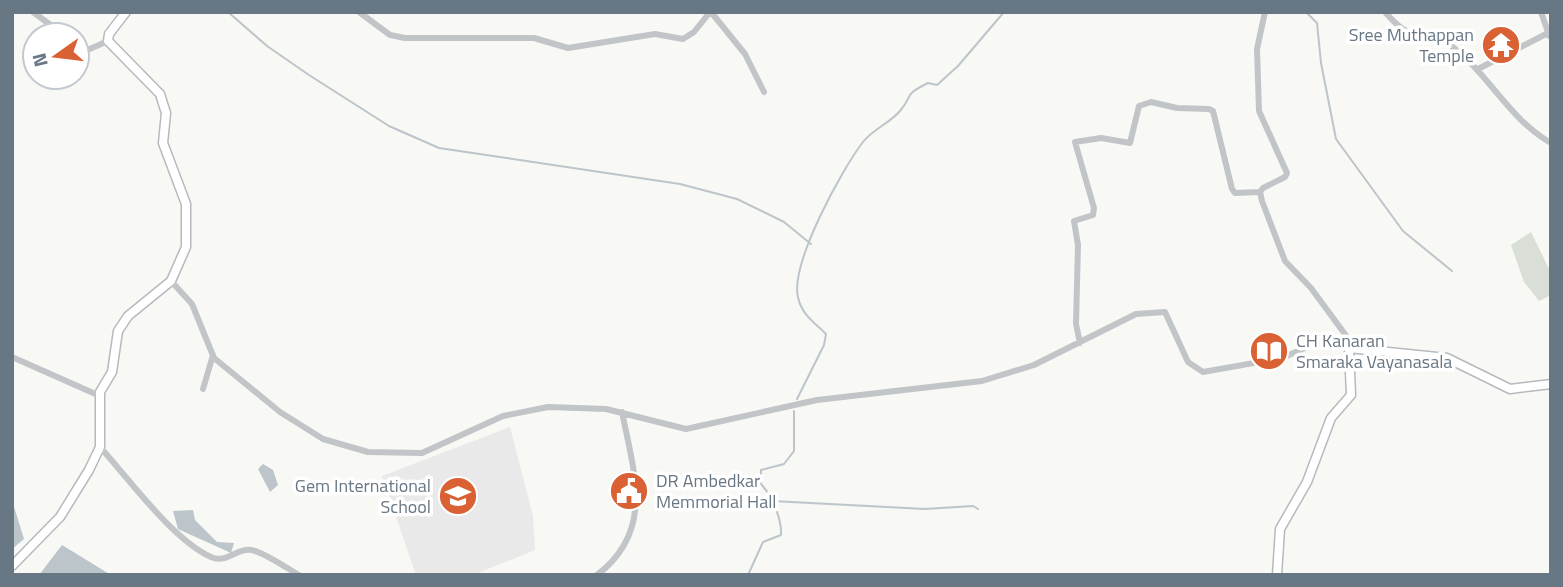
<svg xmlns="http://www.w3.org/2000/svg" width="1563" height="587" viewBox="0 0 1563 587" font-family="'Titillium Web',sans-serif">
	<style>
		.built { fill: #e8e9e8 }
		.green { fill: #d9ded6 }
		.water { fill: #bcc5ca }
		.lines { fill: none; stroke-linecap: round; stroke-linejoin: round }
		.stream { stroke: #bcc5ca; stroke-width: 2 }
		.major-casing { stroke: #b6babe; stroke-width: 11 }
		.minor { stroke: #c1c5c8; stroke-width: 6 }
		.major { stroke: #fff; stroke-width: 8 }
		.labels { text-anchor: middle; stroke-width: 7; stroke-linejoin: round; paint-order: stroke }
		.poi-label { font-size: 18px; fill: #687784; stroke: #fff; text-anchor: end }
	</style>
	<rect width="100%" height="100%" fill="#f8f8f5"/>
	<!-- built -->
	<path class="built" d="M 510,427 L 533,516 L 535,550 L 473,575 L 416,575 L 382,476 Z"/>
	<!-- green -->
	<path class="green" d="M 1531,232 L 1551,273 L 1551,295 L 1539,301 L 1524,282 L 1511,245 Z"/>
	<!-- water -->
	<path class="water" d="M 263,464 L 273,470 L 278,485 L 270,492 L 258,469 Z
		M 12,500 L 24,539 L 12,549 Z
		M 193,510 L 195,520 L 217,542 L 234,543 L 231,553 L 178,529 L 173,511 Z
		M 62,545 L 111,575 L 39,575 Z"/>
	<g class="lines">
		<!-- stream -->
		<path class="stream" d="M 228,12 L 267,46 L 309,75 L 389,126 L 439,148 L 680,184 L 737,199 L 784,222 L 811,244
			M 1306,12 L 1317,23 L 1321,63 L 1336,139 L 1403,231 L 1452,271
			M 797,399 L 824,345 L 826,334 C 815,323 801,314 798,297 C 790,264 842,169 863,142 C 873,129 890,123 900,111 C 915,93 902,96 928,83 L 937,85 L 958,66 L 1004,12
			M 772,501 L 925,509 L 973,506 L 978,509
			M 748,575 L 763,542 L 781,535 C 782,519 772,496 761,484 L 761,470 L 784,464 L 794,451 L 794,411"/>
		<!-- major casing -->
		<g class="major-casing">
			<path id="major" d="M 12,566 L 60,517 L 89,470 L 100,447 L 100,392 L 112,372 L 118,331 L 128,316 L 171,281 L 186,247 L 186,204 L 163,143 L 166,113 L 160,94 L 108,41 L 109,34 L 126,12
				M 1277,575 L 1280,529 L 1307,482 L 1331,418 L 1351,395 L 1349,348 L 1447,358 L 1510,389 L 1551,384"/>
		</g>
		<!-- minor -->
		<path class="minor" d="M 33,12 L 64,35
			M 359,12 L 390,35 L 405,38 L 534,38 L 568,48 L 655,34 L 683,39 L 694,32 L 710,12
			M 711,12 L 745,54 L 764,92
			M 1385,12 C 1391,19 1400,29 1410,33 C 1421,38 1434,35 1446,42 C 1487,70 1508,119 1551,143
			M 1541,12 L 1549,35
			M 77,45 L 85,51 L 108,41
			M 1478,69 L 1546,34 L 1551,37
			M 171,281 L 192,304 L 214,358 L 280,412 L 323,439 L 368,452 L 422,453 L 503,416 L 548,407 L 606,409 L 686,429 L 817,400 L 982,381 L 1034,365 L 1136,314 L 1165,312 L 1188,362 L 1203,372 L 1282,358 L 1314,344 L 1349,348 L 1350,341 L 1311,288 L 1285,261 L 1262,201 L 1260,192 L 1263,188 L 1285,177 L 1287,173 L 1259,111 L 1257,49 L 1265,12
			M 1080,343 L 1076,324 L 1078,245 L 1074,221 L 1093,215 L 1094,208 L 1075,142 L 1101,138 L 1130,143 L 1139,106 L 1151,102 L 1177,108 L 1209,109 L 1213,111 L 1232,189 L 1235,193 L 1260,192
			M 12,357 L 100,396
			M 203,389 L 213,355
			M 100,447 C 129,479 173,540 211,557 C 226,564 236,548 251,550 C 262,551 288,569 299,575
			M 597,575 C 655,531 634,473 622,412"/>
		<!-- major -->
		<use href="#major" class="major"/>
	</g>
	<!-- icons -->
	<defs>
		<g id="temple-disc" transform="scale(2.0125)"><circle r="9.5" fill="#d96133" stroke="#fff"/><path d="M0-6L5-2H3V0L6.5 2.5H4V6H1.5V3h-3V6H-4V2.5H-6.5L-3 0V-2H-5Z" fill="#fff"/></g>
		<g id="library-disc" transform="scale(2.0125)"><circle r="9.5" fill="#d96133" stroke="#fff"/><path d="M-6-4Q-3-5.5-.7-3.5V5Q-3 3-6 4ZM6-4Q3-5.5 .7-3.5V5Q3 3 6 4Z" fill="#fff"/></g>
		<g id="civic-disc" transform="scale(2.0125)"><circle r="9.5" fill="#d96133" stroke="#fff"/><path d="M-.6-6.5H3V-4.5H.6V-3L4-1V1h2V6H-6V1h2V-1L-.6-3ZM-1.2 2.5V6h2.4V2.5Z" fill="#fff"/></g>
		<g id="school-disc" transform="scale(2.0125)"><circle r="9.5" fill="#d96133" stroke="#fff"/><path d="M0-5L7-2L0 1L-7-2ZM-4 1L0 2.5L4 1V4Q0 6-4 4Z" fill="#fff"/></g>
	</defs>
	<g fill-rule="evenodd">
		<use href="#temple-disc" x="1501" y="45"/>
		<use href="#library-disc" x="1269" y="351"/>
		<use href="#civic-disc" x="629" y="491"/>
		<use href="#school-disc" x="458" y="496"/>
	</g>
	<g class="labels">
		<!-- poi labels -->
		<g class="poi-label">
			<text x="1474" y="41">Sree Muthappan<tspan x="1474" dy="21">Temple</tspan></text>
			<text x="1296" y="347" text-anchor="start">CH Kanaran<tspan x="1296" dy="21">Smaraka Vayanasala</tspan></text>
			<text x="656" y="487" text-anchor="start">DR Ambedkar<tspan x="656" dy="21">Memmorial Hall</tspan></text>
			<text x="431" y="492">Gem International<tspan x="431" dy="21">School</tspan></text>
		</g>
	</g>
	<!-- border -->
	<rect width="1563" height="587" fill="none" stroke="#687784" stroke-width="28"/>
	<!-- north arrow -->
	<g transform="translate(56 56) rotate(256)"><circle r="33" fill="#ffffff" stroke="#c3c9ce" stroke-width="2"/>
	<path d="M0-5L12 26L0 18L-12 26Z" fill="#d96133"/>
	<text y="-10" font-size="19" font-weight="bold" text-anchor="middle" fill="#687784">N</text>
	</g>
</svg>
